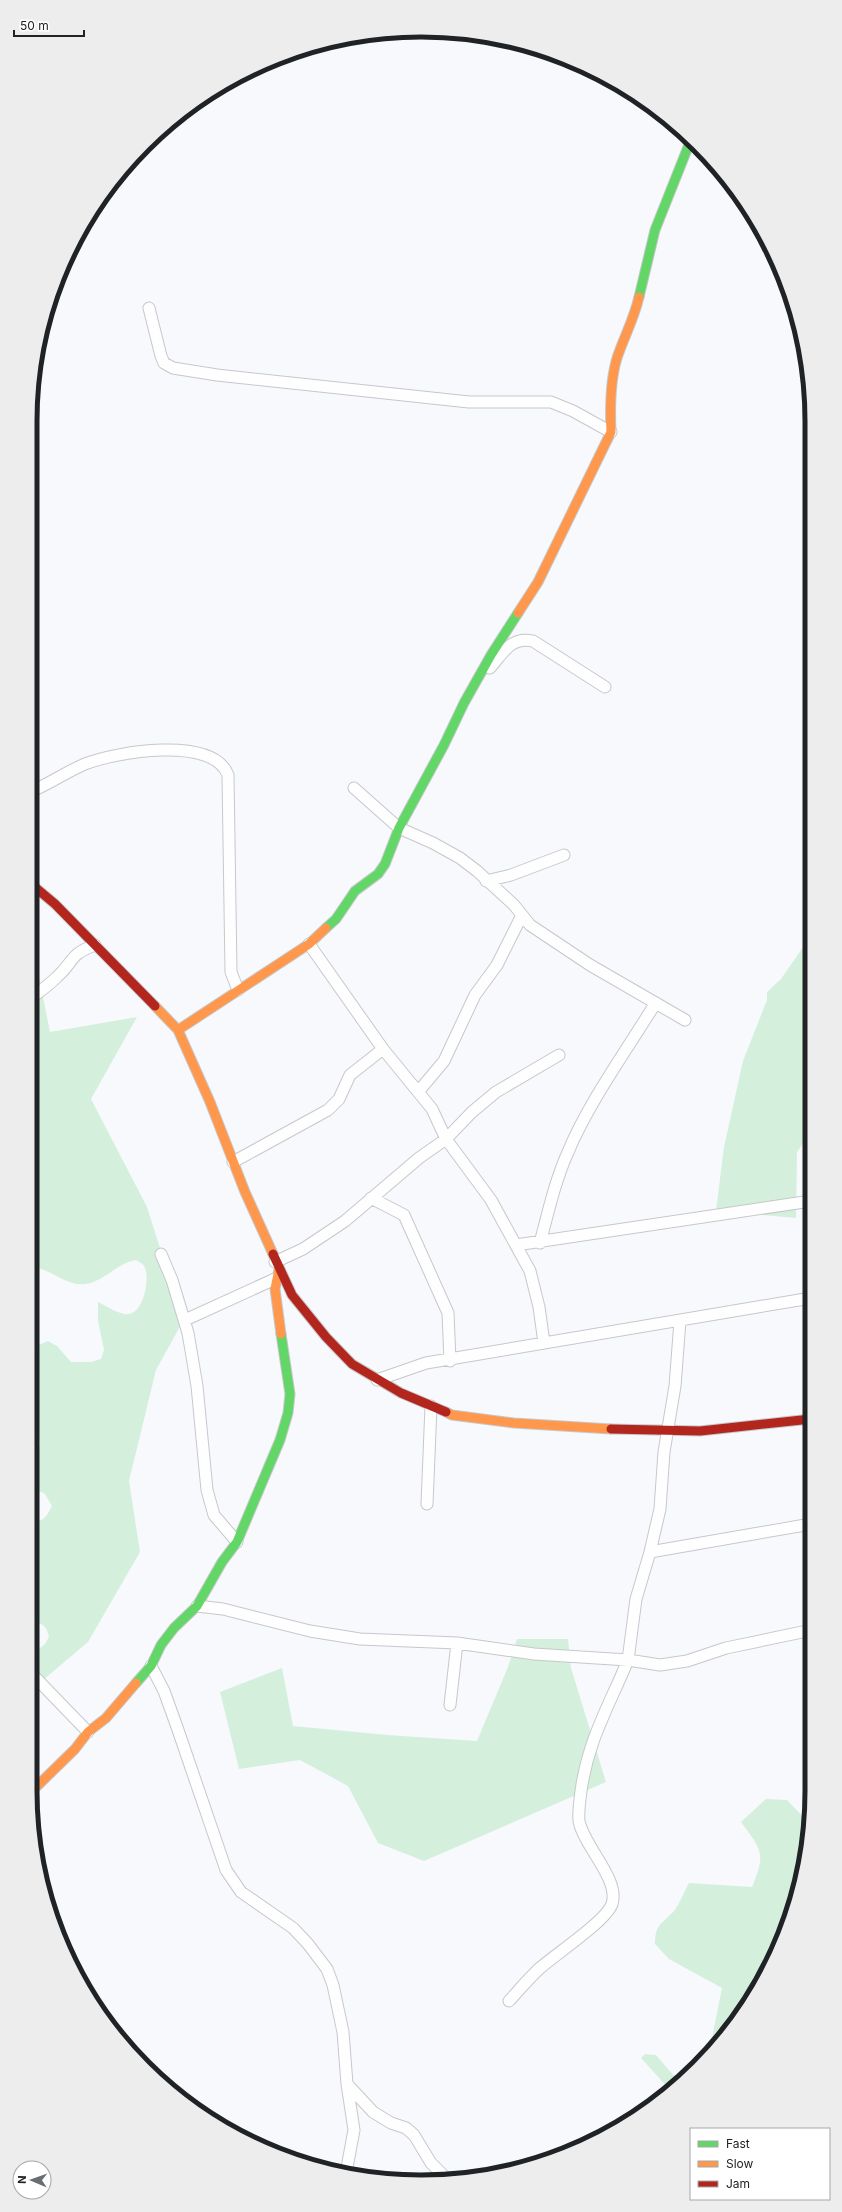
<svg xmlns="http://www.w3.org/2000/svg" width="842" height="2212" viewBox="0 0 842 2212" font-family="Inter,sans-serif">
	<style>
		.green { fill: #d4f0dd }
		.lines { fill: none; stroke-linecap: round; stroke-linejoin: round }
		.street-casing { stroke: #c6c8ca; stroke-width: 13 }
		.fast-casing { stroke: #c6c8ca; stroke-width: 11 }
		.slow-casing { stroke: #c6c8ca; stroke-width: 11 }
		.jam-casing { stroke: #c6c8ca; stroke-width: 11 }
		.street { stroke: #fefeff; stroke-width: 11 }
		.fast { stroke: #63d668; stroke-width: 9 }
		.slow { stroke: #ff974d; stroke-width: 9 }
		.jam { stroke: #b3261e; stroke-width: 9 }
		.rim { fill: none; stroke: #202326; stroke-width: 5 }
	</style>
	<rect width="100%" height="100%" fill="#f7f9fc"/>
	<!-- green -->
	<path class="green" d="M 30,932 L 50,1032 L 137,1017 L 91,1099 L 147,1207 L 183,1321 L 156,1370 L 129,1481 L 140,1552 L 88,1642 L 30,1691 L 30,1656 L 45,1644 L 49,1637 C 47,1625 41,1623 30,1620 L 30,1520 C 44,1523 46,1517 52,1506 L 45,1494 L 30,1486 L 30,1468 L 40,1444 L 38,1430 L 30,1427 L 30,1349 L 48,1341 L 57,1346 L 71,1362 L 91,1362 L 101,1359 L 104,1350 L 98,1321 L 98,1302 C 106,1306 115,1312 124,1314 C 143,1318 150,1280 145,1268 C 144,1264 139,1262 136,1260 C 117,1263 105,1281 86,1284 C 65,1287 50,1267 30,1267 Z
		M 810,937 L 810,1133 L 797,1152 L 796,1218 L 716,1211 L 724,1147 L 743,1061 L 767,1000 L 767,992 L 781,979 Z
		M 517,1639 L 568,1639 L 571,1668 L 606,1782 L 424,1861 L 378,1843 L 348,1786 L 300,1760 L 239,1769 L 220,1692 L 282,1668 L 293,1726 L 387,1735 L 477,1741 L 508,1667 Z
		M 766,1799 L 787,1800 L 808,1822 L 799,1892 L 772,1964 L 731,2029 L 709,2053 L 722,1988 L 669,1959 L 655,1944 C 655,1924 662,1924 674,1911 C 680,1903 684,1892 689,1883 L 752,1887 C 766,1853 762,1851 741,1822 Z
		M 645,2054 L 656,2055 L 680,2083 L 671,2091 L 641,2058 Z"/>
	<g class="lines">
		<!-- street casing -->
		<g class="street-casing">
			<path id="street" d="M 149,308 L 161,356 L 164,363 L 173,368 L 217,375 L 469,402 L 551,402 L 573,411 L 611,432
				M 490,668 C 503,653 511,636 533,641 L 605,687
				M 354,788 L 399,828 L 433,843 L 460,858 L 477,871 L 514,905 L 530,925 L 590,965 L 685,1020
				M 30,792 C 49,784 66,772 85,764 C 115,752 213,735 228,775 L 231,972 L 238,990
				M 486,881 L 511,875 L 564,855
				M 309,944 L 383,1049 L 432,1109 L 446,1139 L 491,1200 L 530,1271 L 539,1307 L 544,1343
				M 30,999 C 39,992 49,985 57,977 C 75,961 68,955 95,945
				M 418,1092 L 444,1061 L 475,995 L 497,965 L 522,915
				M 233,1162 L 328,1110 L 339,1099 L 350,1075 L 383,1049
				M 371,1198 L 404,1215 L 448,1313 L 450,1361
				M 540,1243 C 548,1213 555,1181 568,1152 C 589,1102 626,1051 655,1004
				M 516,1245 L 811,1201
				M 161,1254 L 172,1280 L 188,1333 L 197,1386 L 207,1490 L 214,1515 L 237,1542
				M 275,1262 L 303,1249 L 345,1221 L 419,1158 L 446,1139 L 472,1112 L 496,1092 L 559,1055
				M 185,1320 L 277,1278
				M 680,1321 L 675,1386 L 664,1452 L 660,1509 L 650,1552 L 636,1599 L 628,1660 L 660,1665 L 687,1661 L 726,1648 L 812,1630
				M 377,1380 L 426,1363 L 811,1298
				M 427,1504 L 431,1406
				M 650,1552 L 811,1524
				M 197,1606 L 223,1609 L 310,1631 L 360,1639 L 457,1643 L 534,1654 L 628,1660 C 609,1706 588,1740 581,1791 C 580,1800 578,1812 579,1821 C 584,1847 620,1879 612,1904 C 606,1921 556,1954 540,1968 C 529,1978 519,1990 509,2001
				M 151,1666 L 164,1691 L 177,1727 L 226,1870 L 241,1892 L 293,1928 L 308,1944 L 327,1969 L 333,1985 L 343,2032 L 347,2084 L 373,2112 L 391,2123 L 406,2128 L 414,2135 L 431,2163 L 447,2179
				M 30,1672 L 88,1732
				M 450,1705 L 457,1643
				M 346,2173 L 354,2130 L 347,2084"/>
		</g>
		<!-- fast casing -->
		<g class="fast-casing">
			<path id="fast" d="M 639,297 L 655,230 L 690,142
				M 326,928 L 336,919 L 355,891 L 378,874 L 385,864 L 399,828 L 444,745 L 464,703 L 491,655 L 518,613
				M 136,1683 L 151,1666 L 161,1645 L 174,1628 L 197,1606 L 222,1562 L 237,1542 L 280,1440 L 288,1413 L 290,1394 L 281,1334"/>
		</g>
		<!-- slow casing -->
		<g class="slow-casing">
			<path id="slow" d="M 518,613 L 538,582 L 611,432 C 610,409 610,381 617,358 C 624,337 634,319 639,297
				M 155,1006 L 178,1030 L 210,1102 L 245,1192 L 273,1254
				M 178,1030 L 309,944 L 326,928
				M 279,1269 L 275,1289 L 281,1334
				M 446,1412 L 452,1415 L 514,1423 L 611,1429
				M 30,1793 L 75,1749 L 88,1732 L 106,1718 L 136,1683"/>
		</g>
		<!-- jam casing -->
		<g class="jam-casing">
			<path id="jam" d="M 30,883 L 55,904 L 155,1006
				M 273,1254 L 292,1295 L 326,1337 L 352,1364 L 401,1393 L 446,1412
				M 611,1429 L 700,1431 L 811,1419"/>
		</g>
		<!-- street -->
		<use href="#street" class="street"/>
		<!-- fast -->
		<use href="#fast" class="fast"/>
		<!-- slow -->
		<use href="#slow" class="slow"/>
		<!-- jam -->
		<use href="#jam" class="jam"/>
	</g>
	<!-- crop -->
	<path d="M0 0H842V2212H0ZM421 37H421A384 384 0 0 1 805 421V1791A384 384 0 0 1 421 2175H421A384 384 0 0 1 37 1791V421A384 384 0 0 1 421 37Z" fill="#ededee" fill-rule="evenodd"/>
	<path class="rim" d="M421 37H421A384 384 0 0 1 805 421V1791A384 384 0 0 1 421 2175H421A384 384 0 0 1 37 1791V421A384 384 0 0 1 421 37Z"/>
	<!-- legend -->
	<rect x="690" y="2128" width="140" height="72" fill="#ffffff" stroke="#a6a7a8"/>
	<rect x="698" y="2141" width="20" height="6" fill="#63d668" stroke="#a6a7a8"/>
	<text x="726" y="2148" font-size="12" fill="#202326">Fast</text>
	<rect x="698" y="2161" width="20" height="6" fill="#ff974d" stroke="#a6a7a8"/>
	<text x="726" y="2168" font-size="12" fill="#202326">Slow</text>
	<rect x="698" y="2181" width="20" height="6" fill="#b3261e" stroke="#a6a7a8"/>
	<text x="726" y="2188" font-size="12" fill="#202326">Jam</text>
	<!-- north arrow -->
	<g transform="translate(32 2180) rotate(272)"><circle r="19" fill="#ffffff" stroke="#a6a7a8"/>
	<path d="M0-3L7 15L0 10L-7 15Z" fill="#6b6e71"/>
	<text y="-6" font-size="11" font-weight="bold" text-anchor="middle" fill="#202326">N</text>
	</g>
	<!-- scale -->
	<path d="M14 30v6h70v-6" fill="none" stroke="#202326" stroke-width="2"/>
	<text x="20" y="30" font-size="12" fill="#202326" stroke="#ffffff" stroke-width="3" paint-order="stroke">50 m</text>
</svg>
